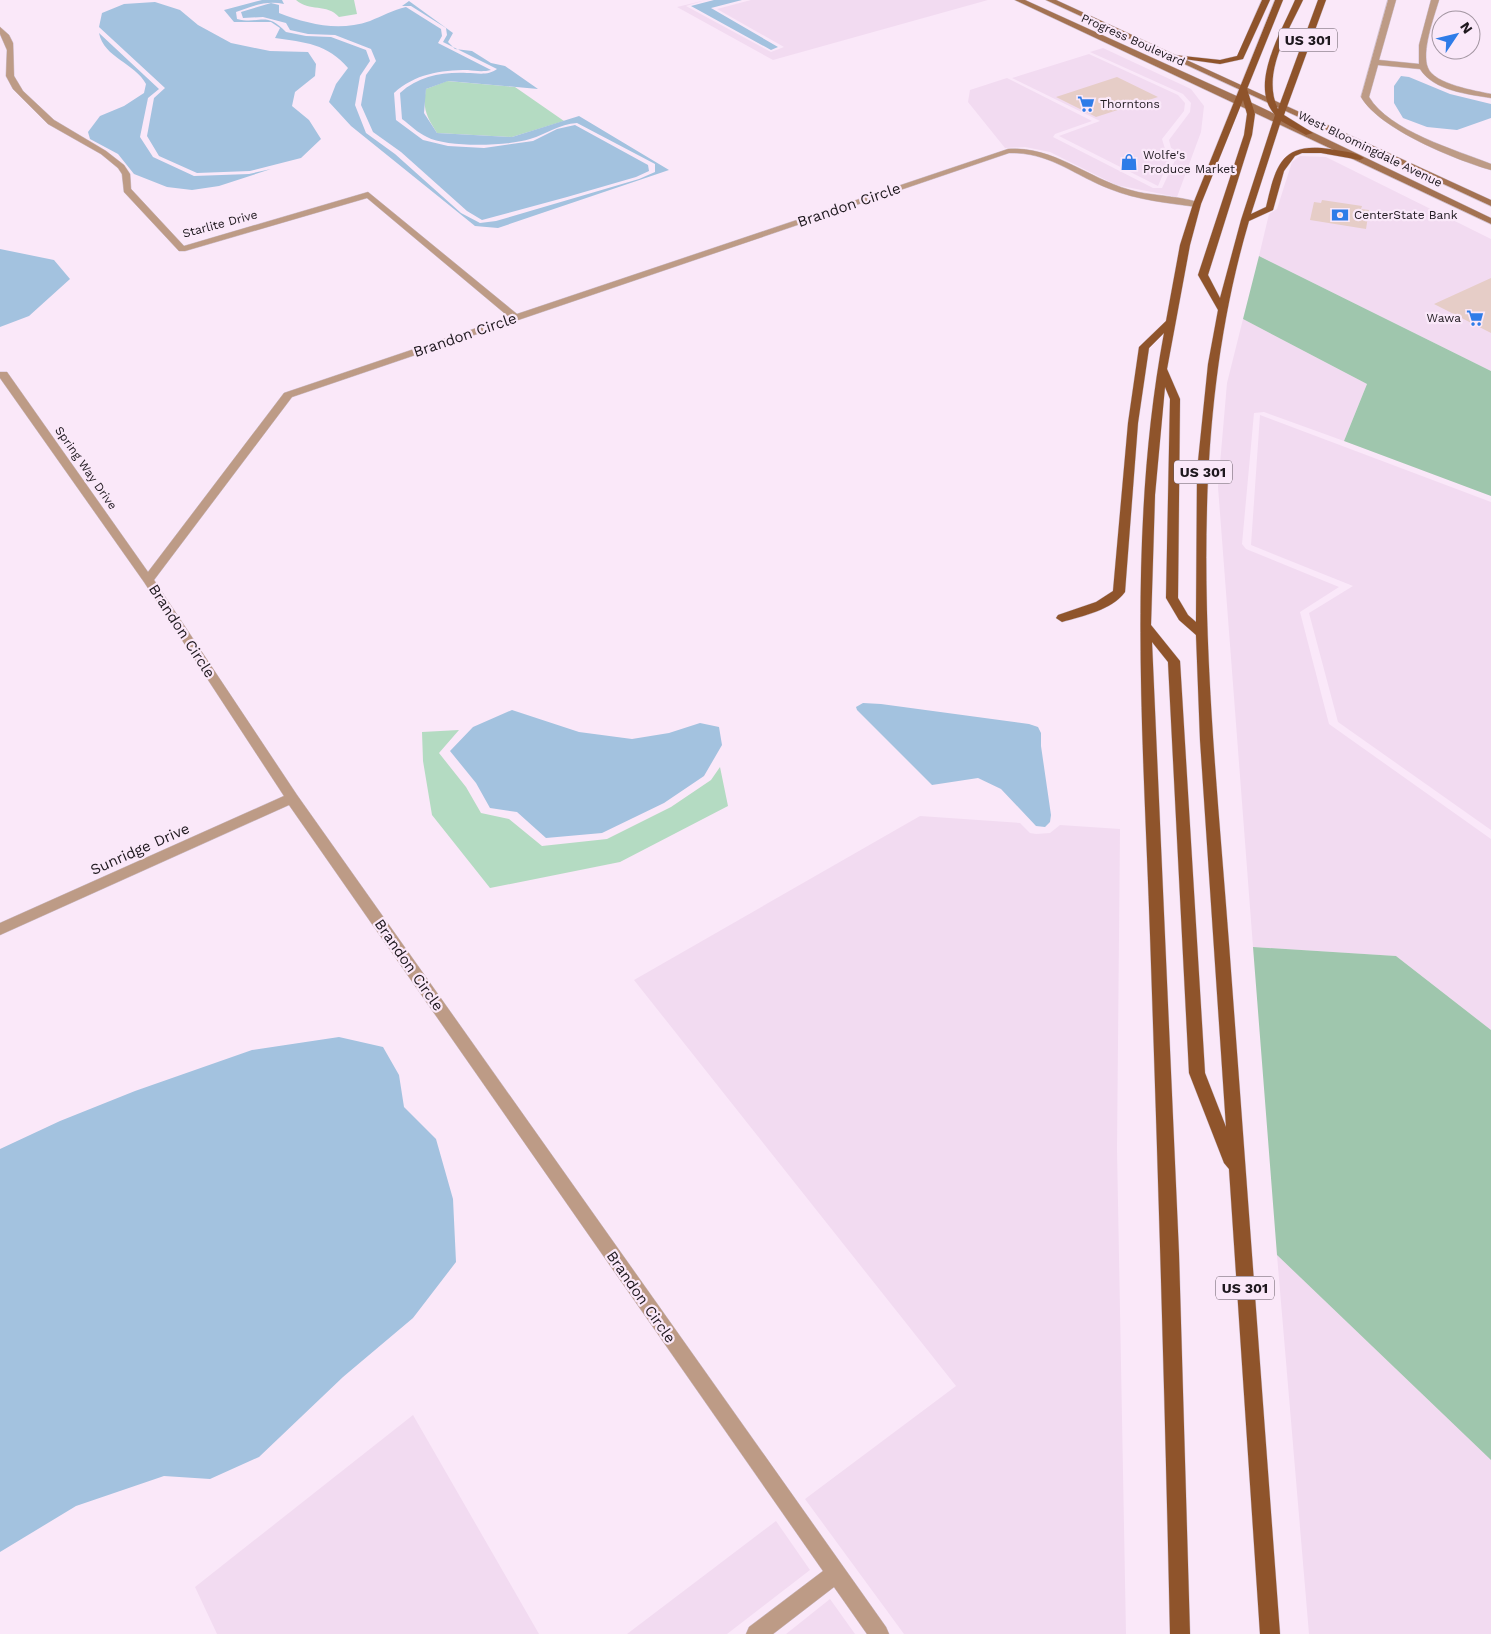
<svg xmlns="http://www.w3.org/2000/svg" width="1491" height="1634" viewBox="0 0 1491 1634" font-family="'Work Sans',sans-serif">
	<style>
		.built { fill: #f2dbf1 }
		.green { fill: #b4dbc2 }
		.forest { fill: #9fc6ad }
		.water { fill: #a3c2df }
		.building { fill: #e6cdc7 }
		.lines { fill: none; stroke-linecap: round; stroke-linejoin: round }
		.minor-casing { stroke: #d2c3d2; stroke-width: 1 }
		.secondary-casing { stroke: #d2c3d2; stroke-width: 1 }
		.primary-casing { stroke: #d2c3d2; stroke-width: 1 }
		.minor { fill: #bd9b86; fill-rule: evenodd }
		.secondary { fill: #a37252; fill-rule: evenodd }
		.primary { fill: #8f542b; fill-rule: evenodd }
		.labels { text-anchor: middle; stroke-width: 4.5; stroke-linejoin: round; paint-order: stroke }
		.far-street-label { font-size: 12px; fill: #1e181e; stroke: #fae8f9 }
		.far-poi-label { font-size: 12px; fill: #1e181e; stroke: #fae8f9; text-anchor: start }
		.shield { fill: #fae8f9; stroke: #605660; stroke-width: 1 }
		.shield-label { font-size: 14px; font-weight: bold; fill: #1e181e }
		.street-label { font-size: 15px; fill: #1e181e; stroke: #fae8f9 }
	</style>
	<rect width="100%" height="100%" fill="#fae8f9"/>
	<!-- built -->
	<path class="built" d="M 706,0 L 686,6 L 771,52 L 784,47 L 717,9 L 751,0 L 988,0 L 773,60 L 677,7 Z
		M 1103,48 L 1191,89 L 1204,106 L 1201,132 L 1177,197 L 1116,185 L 1050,152 L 1025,147 L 1005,148 L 968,102 L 970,90 L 1007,78 L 1092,121 L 1055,134 L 1053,137 L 1153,188 L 1162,188 L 1179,152 L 1171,148 L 1169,140 L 1190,112 L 1191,103 L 1183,94 L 1090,52 Z
		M 1089,54 L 1178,95 L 1185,103 L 1184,111 L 1162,139 L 1165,149 L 1173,151 L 1158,186 L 1059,136 L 1100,121 L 1012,78 Z
		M 1300,156 L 1326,157 L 1491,239 L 1491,371 L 1259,256 L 1269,214 L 1277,209 L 1292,162 Z
		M 1243,319 L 1367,384 L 1344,441 L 1264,412 L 1254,413 L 1242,544 L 1246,549 L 1339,587 L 1300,612 L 1329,724 L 1491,839 L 1491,1030 L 1396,956 L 1253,947 L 1218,487 L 1227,383 Z
		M 1260,415 L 1491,502 L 1491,830 L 1338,722 L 1309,613 L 1353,586 L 1251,545 Z
		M 920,816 L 1020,823 L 1030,833 L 1036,834 L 1050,833 L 1060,825 L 1120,829 L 1117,1149 L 1126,1634 L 904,1634 L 805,1499 L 956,1386 L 634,980 Z
		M 1277,1255 L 1491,1460 L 1491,1634 L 1309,1634 Z
		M 413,1415 L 539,1634 L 217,1634 L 195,1587 Z
		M 776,1521 L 810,1570 L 727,1634 L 627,1634 Z
		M 830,1599 L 855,1634 L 786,1634 Z"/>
	<!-- green -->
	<path class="green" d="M 296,0 L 354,0 L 357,14 L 339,17 C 327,3 309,12 296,0 Z
		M 447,81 L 515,87 L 564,121 L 512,137 L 437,133 C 427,117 422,109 426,89 Z
		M 459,730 L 439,753 L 466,787 L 481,813 L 509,819 L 542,846 L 607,839 L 671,807 L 711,780 L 720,767 L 728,806 L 620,862 L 490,888 L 432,815 L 423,761 L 422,732 Z"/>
	<!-- forest -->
	<path class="forest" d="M 1259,256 L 1491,371 L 1491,496 L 1344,441 L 1367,384 L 1243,319 Z
		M 1253,947 L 1396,956 L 1491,1030 L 1491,1460 L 1277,1255 Z"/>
	<!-- water -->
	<path class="water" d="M 262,0 L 282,0 L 284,4 C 267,0 252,6 236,12 L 237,19 C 260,25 265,10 286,32 L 306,36 L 331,37 L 366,50 L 370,61 L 360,76 L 355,105 L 366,133 L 395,154 L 461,213 L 480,223 L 496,221 L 639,179 L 655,172 L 655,164 L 577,123 C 559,124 547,134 530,139 C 508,146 447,148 427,137 C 418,133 410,125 402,119 L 400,93 C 419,76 442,72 467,73 C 477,73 488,76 497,69 L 443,42 L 447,35 L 446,28 L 411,6 L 402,6 L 409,1 L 453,33 L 448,42 L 455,49 L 472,51 L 491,63 L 505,66 L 538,89 L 448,81 L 426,89 L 424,113 L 437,133 L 512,137 L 579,116 L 669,170 L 498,228 L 475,226 L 351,126 L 329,102 L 336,84 L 348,68 C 328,44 304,42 275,38 L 280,28 L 271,22 L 234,22 L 224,10 Z
		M 714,0 L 742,0 L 711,8 L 778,47 L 771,50 L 691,6 Z
		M 155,2 L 180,10 L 198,25 L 231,43 L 270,51 L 308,52 L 316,64 L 315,76 L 295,92 L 292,106 L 309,120 L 321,139 L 301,158 L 250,171 L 197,173 L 159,156 L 147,136 L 154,98 L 165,88 L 99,27 L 102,13 L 124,4 Z
		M 271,3 L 279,5 L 279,13 C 308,24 338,32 370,21 C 382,16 393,10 406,7 L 441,29 L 442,36 L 438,43 L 491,70 C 483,72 476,71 468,70 C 440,70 415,74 394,93 L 396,120 L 423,140 L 448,146 L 484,148 L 533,141 L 557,129 L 575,125 L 648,165 L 649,171 L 636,177 L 567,197 L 482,220 L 467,211 L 401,152 L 373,132 L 361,105 L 366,75 L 376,61 L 371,49 L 335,35 L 308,34 L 290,30 L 286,23 L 263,17 L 243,18 L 241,12 Z
		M 99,33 L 159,89 L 148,98 L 140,137 L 153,157 L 194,176 L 249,174 L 271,169 L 219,186 L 192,190 L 167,187 L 134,174 L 118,154 L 90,139 L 88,132 L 100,116 L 124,106 L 144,93 L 146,84 C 135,63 104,58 99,33 Z
		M 1401,76 L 1409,77 L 1450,94 L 1491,104 L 1491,118 L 1457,130 L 1427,127 L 1403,118 L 1394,103 L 1394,86 Z
		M 0,249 L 54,260 L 70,279 L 29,316 L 0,327 Z
		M 863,703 L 881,704 L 1029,724 L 1038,727 L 1041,733 L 1041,746 L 1051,815 L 1050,822 L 1045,827 L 1036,826 L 1001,789 L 978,778 L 932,785 L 857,710 L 856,707 Z
		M 512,710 L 579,732 L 632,739 L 669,733 L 700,723 L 719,727 L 722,745 L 704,776 L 664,803 L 602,833 L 546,838 L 517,812 L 490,808 L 476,783 L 450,751 L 473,727 Z
		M 339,1037 L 383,1047 L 399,1075 L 404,1107 L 436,1139 L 453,1199 L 456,1262 L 413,1318 L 343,1377 L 259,1457 L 210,1479 L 164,1476 L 76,1506 L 0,1552 L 0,1149 L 60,1121 L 135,1091 L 252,1050 Z"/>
	<!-- building -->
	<path class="building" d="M 1117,77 L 1158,97 L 1096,117 L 1056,97 Z
		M 1322,200 L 1362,206 L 1361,209 L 1369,210 L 1366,229 L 1310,220 L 1314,202 L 1321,203 Z
		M 1491,278 L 1491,333 L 1434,304 Z"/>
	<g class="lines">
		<!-- minor casing -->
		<g class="minor-casing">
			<path id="minor" d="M 1388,0 L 1396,0 L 1379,60 L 1419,64 L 1419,45 L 1431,0 L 1439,0 C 1434,17 1421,52 1428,68 C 1434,84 1476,91 1491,94 L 1491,98 C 1468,94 1434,91 1420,69 L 1378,65 L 1369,97 C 1389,131 1456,150 1491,164 L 1491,170 C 1456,160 1379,129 1361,97 Z
				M 0,27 L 9,35 L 13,43 L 14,76 L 23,91 L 54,120 L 106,151 L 124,165 L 130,174 L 131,189 L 184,246 L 368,192 L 517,314 L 1008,149 C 1057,146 1091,182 1138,192 C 1151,195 1194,198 1201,204 L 1197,207 C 1168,203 1137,200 1110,189 C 1073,175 1050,152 1009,153 L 292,397 L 154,580 L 297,795 L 886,1627 L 889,1634 L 867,1634 L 834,1587 L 773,1634 L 746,1634 L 749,1627 L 823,1571 L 289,805 L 0,935 L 0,923 L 284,796 L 144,582 L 0,378 L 0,372 L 7,372 L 148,572 L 284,393 L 509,317 L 367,198 L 185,251 L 179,251 L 124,192 L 122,174 L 118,168 L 101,154 L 48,124 L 13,89 L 6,76 L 7,50 L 0,34 Z"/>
		</g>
		<!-- secondary casing -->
		<g class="secondary-casing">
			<path id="secondary" d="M 1015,0 L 1025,0 L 1252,103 L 1491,218 L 1491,224 Z
				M 1046,0 L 1056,0 L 1491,200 L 1491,206 Z"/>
		</g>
		<!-- primary casing -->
		<g class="primary-casing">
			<path id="primary" d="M 1262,0 L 1270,0 L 1243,59 L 1220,64 L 1170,57 L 1174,55 L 1220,60 L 1237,56 Z
				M 1275,0 L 1283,0 L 1247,89 L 1255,114 L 1252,135 L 1208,275 L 1220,298 L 1241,220 L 1275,115 C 1248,85 1282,31 1295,0 L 1303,0 C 1288,32 1261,74 1278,109 L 1318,0 L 1326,0 L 1284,115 L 1313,133 L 1306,135 L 1281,121 L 1251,214 L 1266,207 C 1276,165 1281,142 1330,149 C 1341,151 1356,152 1364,158 L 1360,160 L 1321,153 L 1302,153 L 1295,156 L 1284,171 L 1273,210 L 1249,221 C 1180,455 1211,704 1229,944 C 1246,1174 1263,1404 1280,1634 L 1260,1634 L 1229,1169 L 1224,1163 L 1189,1073 L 1168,662 L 1152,642 L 1179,1254 L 1190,1634 L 1170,1634 C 1165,1400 1158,1167 1150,934 C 1143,733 1127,531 1164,333 L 1149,348 L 1138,423 L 1125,592 C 1112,610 1083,616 1062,622 L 1056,618 L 1058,615 L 1096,602 L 1113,591 L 1128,423 L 1139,347 L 1166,321 L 1180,245 L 1193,204 ZM 1243,100 L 1247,114 L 1244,135 L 1198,275 L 1218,310 L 1208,364 L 1197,471 L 1196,622 L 1188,615 L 1178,598 L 1180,399 L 1167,369 L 1190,245 L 1201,204 ZM 1165,387 L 1170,399 L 1166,598 L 1179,620 L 1196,635 L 1200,740 L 1226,1127 L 1205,1073 L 1180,661 L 1151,625 L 1155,495 Z"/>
		</g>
		<!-- minor -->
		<use href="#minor" class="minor"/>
		<!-- secondary -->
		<use href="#secondary" class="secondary"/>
		<!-- primary -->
		<use href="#primary" class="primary"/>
	</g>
	<!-- icons -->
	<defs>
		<g id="supermarket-bare" transform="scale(1.35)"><path d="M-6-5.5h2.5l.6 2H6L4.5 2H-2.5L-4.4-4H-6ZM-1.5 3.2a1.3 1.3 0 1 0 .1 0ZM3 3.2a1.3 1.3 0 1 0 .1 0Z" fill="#2e7ce8" stroke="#fae8f9" stroke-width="2.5" paint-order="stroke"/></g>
		<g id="shop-bare" transform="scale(1.35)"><path d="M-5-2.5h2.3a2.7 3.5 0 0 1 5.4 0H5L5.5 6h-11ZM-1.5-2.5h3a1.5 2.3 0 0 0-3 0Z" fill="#2e7ce8" stroke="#fae8f9" stroke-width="2.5" paint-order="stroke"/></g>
		<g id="bank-bare" transform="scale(1.35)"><path d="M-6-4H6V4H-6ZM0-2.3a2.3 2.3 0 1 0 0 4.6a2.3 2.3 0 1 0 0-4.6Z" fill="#2e7ce8" stroke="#fae8f9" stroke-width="2.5" paint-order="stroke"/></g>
	</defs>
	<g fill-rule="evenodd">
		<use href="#supermarket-bare" x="1086" y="104"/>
		<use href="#shop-bare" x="1129" y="162"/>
		<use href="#bank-bare" x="1340" y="215"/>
		<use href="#supermarket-bare" x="1475" y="318"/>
	</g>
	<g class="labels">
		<!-- far-street labels -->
		<g class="far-street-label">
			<text transform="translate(1133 40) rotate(24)" y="4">Progress Boulevard</text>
			<text transform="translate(1370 149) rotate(26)" y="4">West Bloomingdale Avenue</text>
			<text transform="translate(220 224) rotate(-15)" y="4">Starlite Drive</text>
			<text transform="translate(86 468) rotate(55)" y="4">Spring Way Drive</text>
		</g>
		<!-- far-poi labels -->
		<g class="far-poi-label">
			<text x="1100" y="108">Thorntons</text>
			<text x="1143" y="159">Wolfe's<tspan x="1143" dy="14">Produce Market</tspan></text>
			<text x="1354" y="219">CenterState Bank</text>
			<text x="1461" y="322" text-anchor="end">Wawa</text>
		</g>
		<!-- shield labels -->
		<g class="shield">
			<rect x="1279" y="28.5" width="58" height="23" rx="4"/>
			<rect x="1174" y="460.5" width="58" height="23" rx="4"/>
			<rect x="1216" y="1276.5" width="58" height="23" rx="4"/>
		</g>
		<g class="shield-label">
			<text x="1308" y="45">US 301</text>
			<text x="1203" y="477">US 301</text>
			<text x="1245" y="1293">US 301</text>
		</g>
		<!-- street labels -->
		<g class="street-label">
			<text transform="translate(849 205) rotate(-19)" y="5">Brandon Circle</text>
			<text transform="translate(465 335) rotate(-19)" y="5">Brandon Circle</text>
			<text transform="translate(182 631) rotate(57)" y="5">Brandon Circle</text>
			<text transform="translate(140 849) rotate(-24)" y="5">Sunridge Drive</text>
			<text transform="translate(409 965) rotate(55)" y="5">Brandon Circle</text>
			<text transform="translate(641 1297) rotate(55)" y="5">Brandon Circle</text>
		</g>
	</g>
	<!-- north arrow -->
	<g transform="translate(1456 35) rotate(55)"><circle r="24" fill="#fae8f9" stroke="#a295a1"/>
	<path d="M0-4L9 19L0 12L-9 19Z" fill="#2e7ce8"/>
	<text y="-8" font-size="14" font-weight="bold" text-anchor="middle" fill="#1e181e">N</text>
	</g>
</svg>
